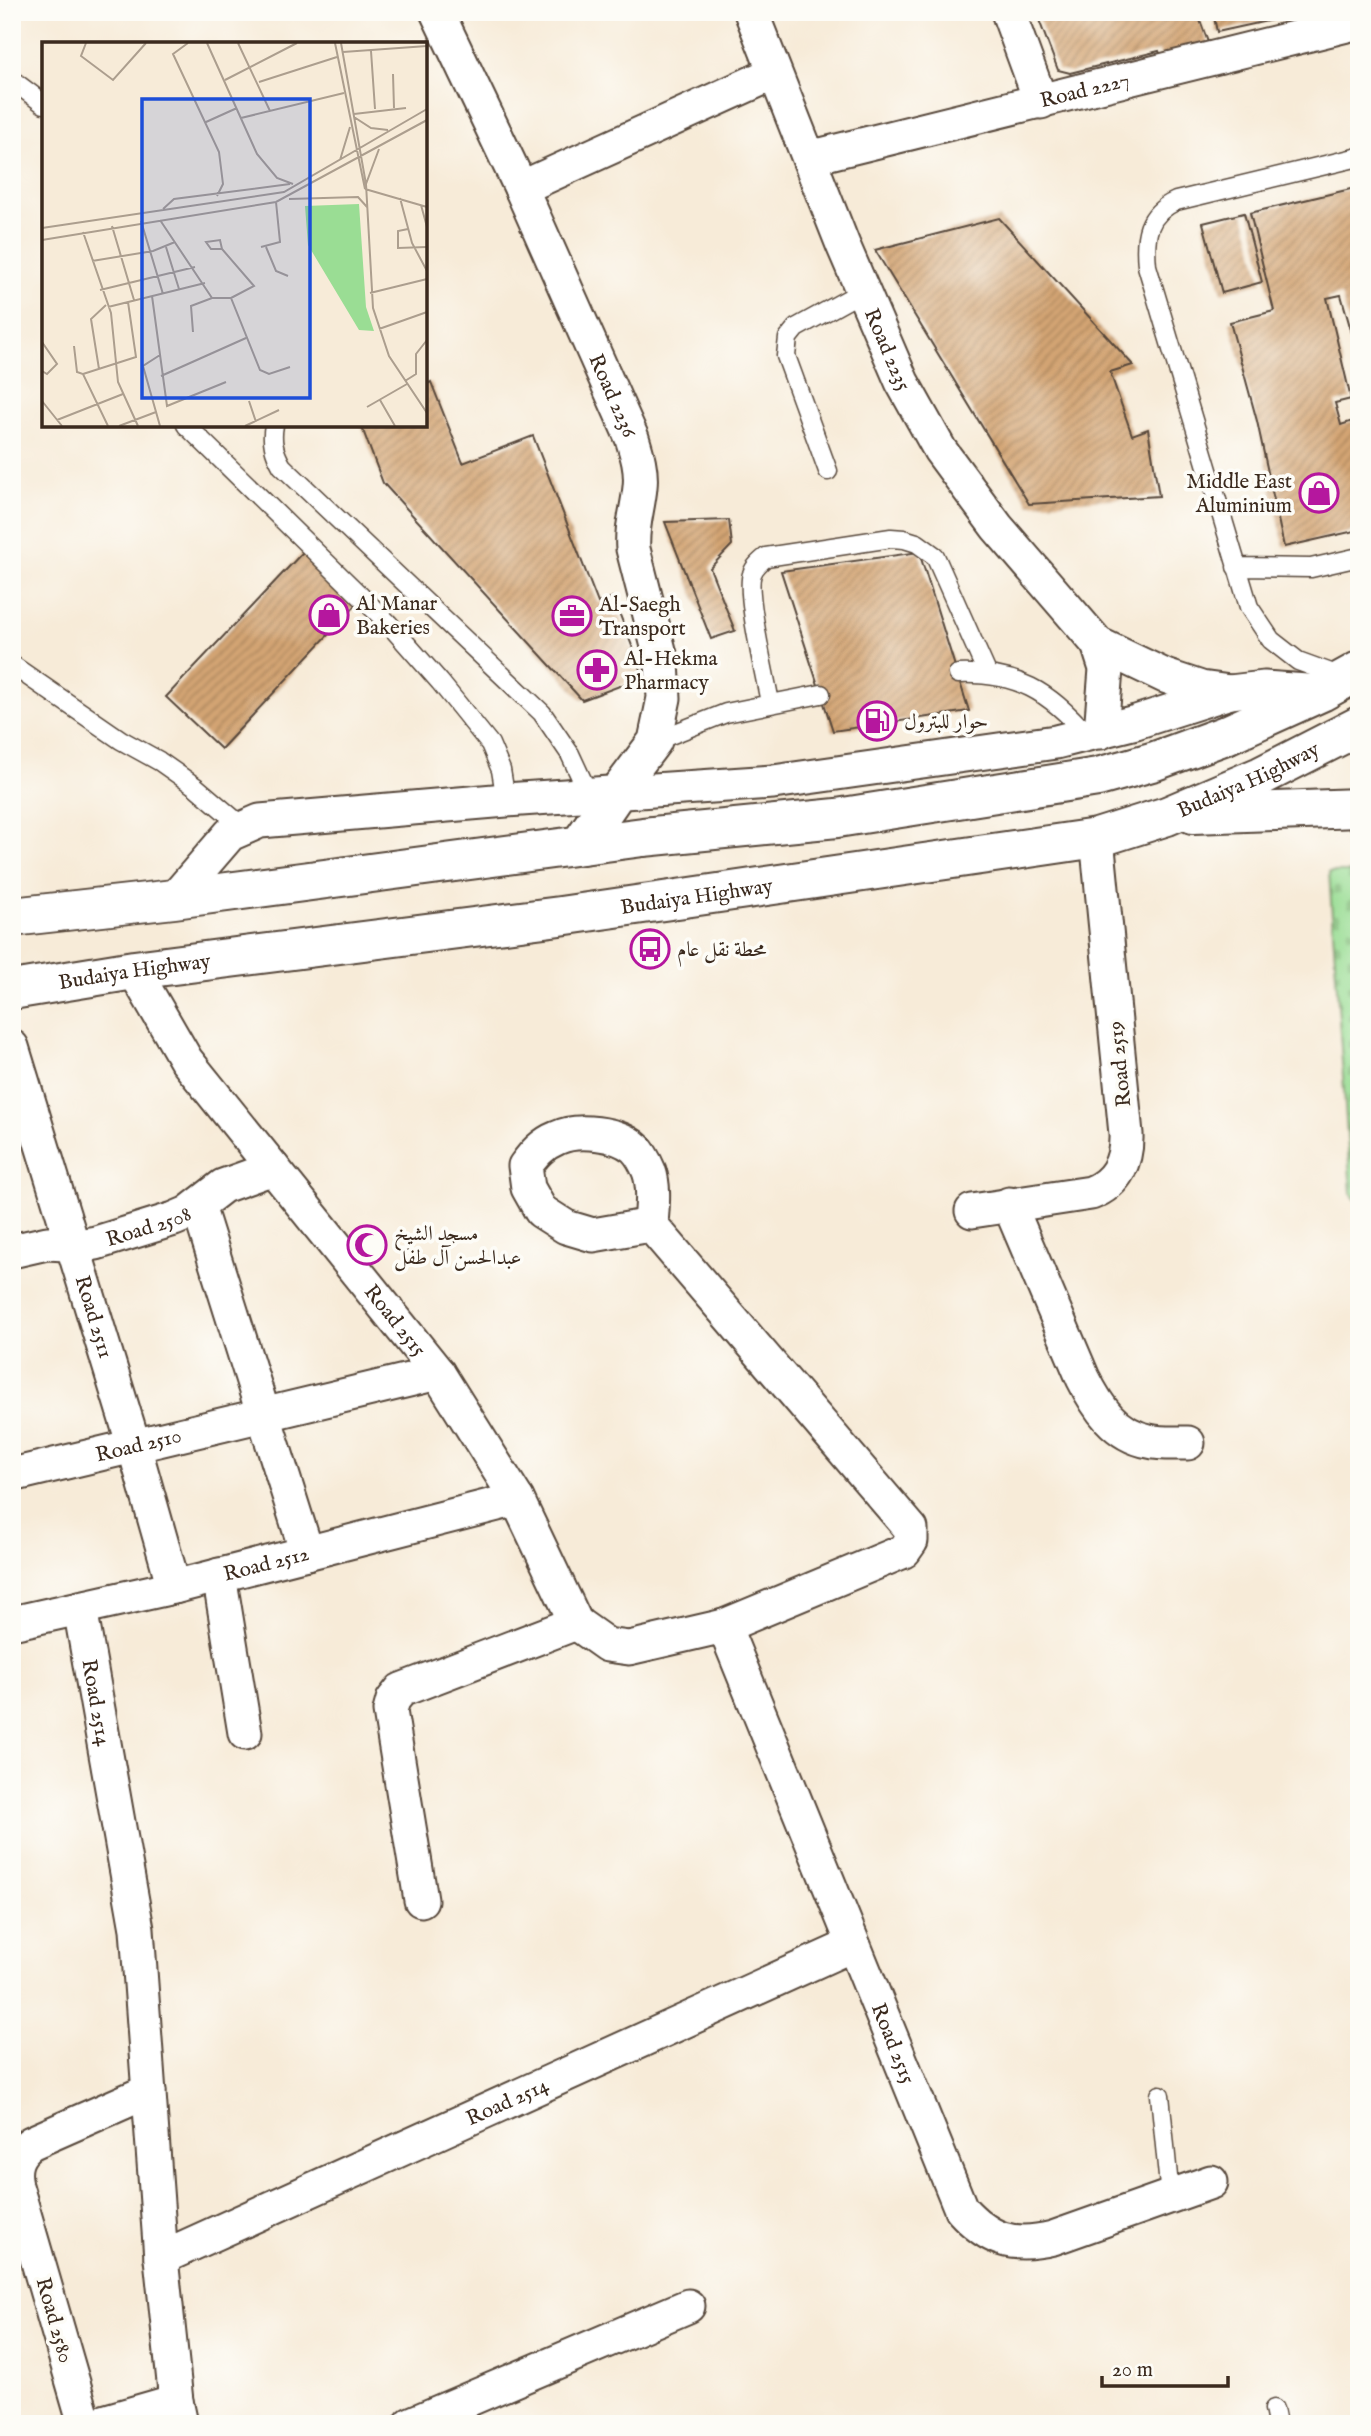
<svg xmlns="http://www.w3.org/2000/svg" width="1371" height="2436" viewBox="0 0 1371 2436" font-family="'IM FELL English',Amiri,serif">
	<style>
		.cemetery { fill: url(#cemetery-stones); stroke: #6a8459; stroke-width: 2 }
		.building { fill: url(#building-hatch) }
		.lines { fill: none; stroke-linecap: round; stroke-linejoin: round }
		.service-casing { stroke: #57473a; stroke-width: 21 }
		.minor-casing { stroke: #57473a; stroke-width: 37 }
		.primary-casing { stroke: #57473a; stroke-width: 42 }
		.service { stroke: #fff; stroke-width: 18 }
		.minor { stroke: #fff; stroke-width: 33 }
		.primary { stroke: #fff; stroke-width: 38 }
		.labels { text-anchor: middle; stroke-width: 7; stroke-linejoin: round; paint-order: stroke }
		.street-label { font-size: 21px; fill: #3b2a1e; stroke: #fdfcf7 }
		.poi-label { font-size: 21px; fill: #3b2a1e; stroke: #fdfcf7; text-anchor: start }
		.inset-road { fill: none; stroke: #ac9e8e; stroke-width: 2 }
		.view { fill: #1d4ed8; fill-opacity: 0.15; stroke: #1d4ed8; stroke-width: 3.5 }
		.inset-edge { fill: none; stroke: #3b2a1e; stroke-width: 3.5 }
	</style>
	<defs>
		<pattern id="cemetery-stones" width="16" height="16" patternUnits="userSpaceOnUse" patternTransform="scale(1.75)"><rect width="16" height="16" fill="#9add94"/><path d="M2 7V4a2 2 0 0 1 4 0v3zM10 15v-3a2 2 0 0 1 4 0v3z" fill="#86be7f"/></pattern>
		<pattern id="building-hatch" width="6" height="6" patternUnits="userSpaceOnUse" patternTransform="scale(1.75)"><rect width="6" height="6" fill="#d3a473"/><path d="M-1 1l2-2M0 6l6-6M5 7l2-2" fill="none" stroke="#ac865e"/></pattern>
	</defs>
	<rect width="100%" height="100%" fill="#fdfcf7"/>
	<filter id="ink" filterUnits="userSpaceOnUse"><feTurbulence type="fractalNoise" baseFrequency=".0143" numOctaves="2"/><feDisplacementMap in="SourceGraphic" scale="14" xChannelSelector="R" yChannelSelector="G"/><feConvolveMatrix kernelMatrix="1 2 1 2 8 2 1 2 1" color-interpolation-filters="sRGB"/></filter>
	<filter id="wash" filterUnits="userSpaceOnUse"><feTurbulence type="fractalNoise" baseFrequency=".00686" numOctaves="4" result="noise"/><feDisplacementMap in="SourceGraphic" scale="28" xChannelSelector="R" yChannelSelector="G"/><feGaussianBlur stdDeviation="1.57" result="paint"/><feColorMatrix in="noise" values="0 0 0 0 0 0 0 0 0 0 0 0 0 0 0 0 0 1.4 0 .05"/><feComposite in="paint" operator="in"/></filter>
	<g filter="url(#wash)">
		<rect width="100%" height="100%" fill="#f7ebd8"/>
		<!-- cemetery -->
		<path class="cemetery" d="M 1359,872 L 1359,1205 L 1351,1193 L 1329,872 Z"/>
		<g id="blocks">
			<!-- building -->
			<path class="building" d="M 1036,12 L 1197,12 L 1209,45 L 1165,66 L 1159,51 L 1070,73 L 1058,70 Z
				M 1213,12 L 1289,12 L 1290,16 L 1217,32 Z
				M 1301,12 L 1359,12 L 1313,26 L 1310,16 L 1302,18 Z
				M 1359,187 L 1359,358 L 1341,295 L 1327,298 L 1351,399 L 1335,403 L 1341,425 L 1359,419 L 1359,530 L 1284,547 L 1257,421 L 1230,322 L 1274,311 L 1250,213 Z
				M 1244,213 L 1262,282 L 1222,293 L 1203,223 Z
				M 999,218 L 1133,365 L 1110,372 L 1132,435 L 1148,429 L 1159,496 L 1029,504 L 875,250 Z
				M 431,382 L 463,463 L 533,436 L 598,603 L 613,597 L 644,677 L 582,700 L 383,483 L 361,425 L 425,425 L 425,385 Z
				M 729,520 L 732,545 L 710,568 L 735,631 L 711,639 L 665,522 Z
				M 303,552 L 358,603 L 221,749 L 166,697 Z
				M 919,552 L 969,711 L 833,731 L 781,571 Z"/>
		</g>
	</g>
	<g filter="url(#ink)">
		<use href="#blocks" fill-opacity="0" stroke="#57473a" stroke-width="2"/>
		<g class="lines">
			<!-- service casing -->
			<g class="service-casing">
				<path id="service" d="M 12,80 L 44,104
					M 186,425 L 388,623 L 440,682 L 490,744 L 501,770 L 506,800
					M 274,425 C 271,441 274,452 282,466 L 542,713 L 570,754 L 589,795
					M 828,471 L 786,356 L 788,338 L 796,328 L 863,291
					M 1236,567 L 1311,568 L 1359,557
					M 12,665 L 121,740 L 159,761 L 196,787 L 243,827
					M 958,674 C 1017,672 1049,691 1087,735
					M 1342,677 L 1298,661 L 1271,640 L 1249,607 L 1147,266 C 1144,236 1147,214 1176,201 L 1359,157
					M 770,703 C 766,679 745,592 752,574 C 754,567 760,562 766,557 L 891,538 L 904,539 L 917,543 L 935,556 L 987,673
					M 655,741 L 726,713 L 821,694
					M 1160,2095 L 1170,2197
					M 1274,2409 L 1277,2424"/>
			</g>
			<!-- minor casing -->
			<g class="minor-casing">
				<g id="minor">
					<path id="s1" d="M 437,12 L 521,188 L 632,438 C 637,454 642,470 640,487 C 638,509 631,527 633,549 L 662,662 L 664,698 L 655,741 L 615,794"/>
					<path id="s2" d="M 751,12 L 843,245 L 902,382 L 940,450 L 997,527 L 1098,644 L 1165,676 L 1201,688 L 1230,692"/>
					<path d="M 1008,12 L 1041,102"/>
					<path id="s3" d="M 809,158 L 1359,22"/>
					<path d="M 521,188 L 774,73"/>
					<path d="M 1098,644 L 1106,669 L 1101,732"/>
					<path d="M 174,899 L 230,834 L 260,821 L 506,800 L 773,782 L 1056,742 L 1136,722 L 1230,692 L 1264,688 L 1321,692"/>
					<path id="s4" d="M 134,970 L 186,1060 L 438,1373 L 517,1499 L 576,1623 L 607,1645 L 629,1648 L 724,1626 L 961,2209 C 989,2240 1012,2248 1053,2238 L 1211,2182"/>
					<path id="s5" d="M 12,1047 L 134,1446 L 174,1587"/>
					<path d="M 1009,1204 L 1083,1378 C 1097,1406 1115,1435 1149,1441 C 1161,1444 1175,1443 1188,1443"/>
					<path d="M 198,1206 L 307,1553"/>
					<path d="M 972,1211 L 1091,1193 C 1117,1183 1127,1161 1126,1134 L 1097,838"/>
					<path d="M 651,1225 L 593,1235 L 566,1227 L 541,1211 L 528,1188 L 525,1166 C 534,1154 542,1144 557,1138 C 577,1128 618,1133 635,1148 C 640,1153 646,1164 649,1171 C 655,1188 652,1208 651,1225 L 911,1529 L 911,1541 L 904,1551 L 724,1626"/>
					<path id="s6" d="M 12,1251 L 47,1243 L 84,1245 L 96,1243 L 174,1219 L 188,1213 L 223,1186 L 273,1168"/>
					<path id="s7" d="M 12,1475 L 438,1373"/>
					<path d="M 219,1575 L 245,1733"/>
					<path id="s8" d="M 80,1608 L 137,1929 L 161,2258 L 176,2401 L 181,2424"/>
					<path id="s9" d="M 12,1623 L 174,1587 L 517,1499"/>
					<path d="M 421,1900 L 390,1711 L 393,1700 L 401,1690 L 576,1623"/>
					<path id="s10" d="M 161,2258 L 852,1945"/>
					<path d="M 85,2424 L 16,2186 C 12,2167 16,2154 31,2143 L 149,2091"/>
					<path d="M 96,2424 L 176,2401"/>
					<path d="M 411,2424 L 688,2306"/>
				</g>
			</g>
			<!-- primary casing -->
			<g class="primary-casing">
				<g id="primary">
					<path d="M 1193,814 L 1359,808"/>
					<path d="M 580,845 L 615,794"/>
					<path d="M 12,917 L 174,899 L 643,837 L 837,818 L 1098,777 L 1155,761 L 1226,735 L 1321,692 L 1359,671"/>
					<path id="s11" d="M 12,990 L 134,970 L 560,916 L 1097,838 L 1167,816 L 1261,776 L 1359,726"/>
				</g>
			</g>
			<!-- service -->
			<use href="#service" class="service"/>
			<!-- minor -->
			<use href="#minor" class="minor"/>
			<!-- primary -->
			<use href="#primary" class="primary"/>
		</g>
	</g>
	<!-- icons -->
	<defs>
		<g id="shop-ring" transform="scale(2.0125)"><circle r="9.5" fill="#fdfcf7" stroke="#b5179e" stroke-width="1.5"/><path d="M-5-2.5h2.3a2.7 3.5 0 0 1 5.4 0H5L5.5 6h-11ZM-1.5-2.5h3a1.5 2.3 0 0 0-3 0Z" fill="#b5179e"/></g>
		<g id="office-ring" transform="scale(2.0125)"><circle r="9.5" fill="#fdfcf7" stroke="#b5179e" stroke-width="1.5"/><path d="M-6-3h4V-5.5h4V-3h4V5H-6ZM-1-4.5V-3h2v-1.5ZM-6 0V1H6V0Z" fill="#b5179e"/></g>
		<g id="pharmacy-ring" transform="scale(2.0125)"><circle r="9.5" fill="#fdfcf7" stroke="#b5179e" stroke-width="1.5"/><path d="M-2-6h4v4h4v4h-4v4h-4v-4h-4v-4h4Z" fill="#b5179e"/></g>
		<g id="fuel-ring" transform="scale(2.0125)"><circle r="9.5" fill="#fdfcf7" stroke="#b5179e" stroke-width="1.5"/><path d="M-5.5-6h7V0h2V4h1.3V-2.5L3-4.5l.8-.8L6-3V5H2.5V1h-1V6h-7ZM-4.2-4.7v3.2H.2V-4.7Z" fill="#b5179e"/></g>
		<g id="bus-ring" transform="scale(2.0125)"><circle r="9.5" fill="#fdfcf7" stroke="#b5179e" stroke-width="1.5"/><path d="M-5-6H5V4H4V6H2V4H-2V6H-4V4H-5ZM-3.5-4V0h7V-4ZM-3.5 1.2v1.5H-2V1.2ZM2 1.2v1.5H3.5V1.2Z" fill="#b5179e"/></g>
		<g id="mosque-ring" transform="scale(2.0125)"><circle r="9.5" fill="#fdfcf7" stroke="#b5179e" stroke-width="1.5"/><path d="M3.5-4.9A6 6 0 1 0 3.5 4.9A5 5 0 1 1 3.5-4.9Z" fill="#b5179e"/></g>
	</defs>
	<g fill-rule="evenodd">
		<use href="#shop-ring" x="1319" y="493"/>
		<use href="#shop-ring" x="329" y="615"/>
		<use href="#office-ring" x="572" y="616"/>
		<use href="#pharmacy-ring" x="597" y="670"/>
		<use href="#fuel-ring" x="877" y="721"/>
		<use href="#bus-ring" x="650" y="949"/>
		<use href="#mosque-ring" x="367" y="1245"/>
	</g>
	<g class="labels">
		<!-- street labels -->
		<g class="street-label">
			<text dy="7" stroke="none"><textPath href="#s3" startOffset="284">Road 2227</textPath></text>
			<text dy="7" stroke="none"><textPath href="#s2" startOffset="364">Road 2235</textPath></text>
			<text dy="7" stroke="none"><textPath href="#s1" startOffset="422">Road 2236</textPath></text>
			<text dy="7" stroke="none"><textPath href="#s11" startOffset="1258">Budaiya Highway</textPath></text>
			<text dy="7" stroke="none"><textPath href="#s11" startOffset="691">Budaiya Highway</textPath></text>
			<text dy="7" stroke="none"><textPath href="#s11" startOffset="124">Budaiya Highway</textPath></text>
			<text transform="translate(1119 1064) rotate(-96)" y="7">Road 2519</text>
			<text dy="7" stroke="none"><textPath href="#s6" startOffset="140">Road 2508</textPath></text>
			<text dy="7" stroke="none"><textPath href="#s5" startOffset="282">Road 2511</textPath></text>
			<text dy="7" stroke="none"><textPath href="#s4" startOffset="438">Road 2515</textPath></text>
			<text dy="7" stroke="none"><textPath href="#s7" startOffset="130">Road 2510</textPath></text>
			<text dy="7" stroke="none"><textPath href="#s9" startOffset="261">Road 2512</textPath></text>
			<text dy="7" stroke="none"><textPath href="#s8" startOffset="96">Road 2514</textPath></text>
			<text dy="7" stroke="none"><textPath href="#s4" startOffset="1400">Road 2515</textPath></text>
			<text dy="7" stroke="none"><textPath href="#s10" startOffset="380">Road 2514</textPath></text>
			<text transform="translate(55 2320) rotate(74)" y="7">Road 2580</text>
		</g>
		<!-- poi labels -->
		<g class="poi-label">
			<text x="1292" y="488" text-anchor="end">Middle East<tspan x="1292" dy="24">Aluminium</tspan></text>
			<text x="356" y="610">Al Manar<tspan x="356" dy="24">Bakeries</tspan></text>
			<text x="599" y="611">Al-Saegh<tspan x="599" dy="24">Transport</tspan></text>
			<text x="624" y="665">Al-Hekma<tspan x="624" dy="24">Pharmacy</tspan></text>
			<text x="904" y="728">حوار للبترول</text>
			<text x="677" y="956">محطة نقل عام</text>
			<text x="394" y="1240">مسجد الشيخ<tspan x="394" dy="24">عبدالحسن آل طفل</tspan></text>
		</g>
	</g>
	<!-- overview -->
	<g transform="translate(42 42)">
		<rect width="385" height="385" fill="#f7ebd8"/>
		<path d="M 317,162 L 324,265 L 332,289 L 317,288 L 266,203 L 263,164 Z" fill="#9add94"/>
		<path class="inset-road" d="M 44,1 L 39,14 L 71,38 L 104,1M 146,1 L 131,12 L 177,110 L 181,142 L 175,154M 165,1 L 215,112 L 235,136 L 251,142M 196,1 L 228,69M 293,1 L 323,147M 299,1 L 324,142 L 331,266 L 347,314 L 385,371M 329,9 L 333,67M 301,10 L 385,4M 351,32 L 352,66M 183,38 L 255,1M 217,40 L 295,15M 312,72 L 364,66M 312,75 L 329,86 L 346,88M 199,76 L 302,51M 164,80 L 195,66M 298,118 L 308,85M 324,142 L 337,107M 323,147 L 385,165M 358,156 L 370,201 L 385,229M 247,157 L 316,155 L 325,165M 379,163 L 385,185M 121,167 L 132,157 L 248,142M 118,178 L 170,256M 99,179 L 121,252M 70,184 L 92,258M 0,186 L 242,150 L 385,67M 366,187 L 356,189 L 356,206 L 385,205M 41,190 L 69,271 L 76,340 L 96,384M 0,198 L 234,160 L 385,78M 124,205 L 137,247M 219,205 L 238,200 L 234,160M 224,205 L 234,229 L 246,234M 180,207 L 169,207 L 164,200 L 178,198 L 180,207 L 212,244 L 189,256M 50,219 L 111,209 L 133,200M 58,248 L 153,225M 328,251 L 385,237M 110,254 L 125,364 L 184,340M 66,265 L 163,241M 337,287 L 385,270M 151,290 L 149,264 L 170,256 L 189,256 L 218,328 L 227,332 L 248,325M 0,300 L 15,322 L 5,332 L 0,329M 32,304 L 35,330 L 41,332 L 66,384M 118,313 L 101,324 L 118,384M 57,327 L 49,277 L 64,263M 41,332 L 94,315 L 86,260M 119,334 L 204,296M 363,339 L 374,332 L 374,312 L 385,298M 338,358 L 353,384M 0,359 L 20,384M 207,359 L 214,380M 325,365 L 365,342M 15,378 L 81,352M 77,384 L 114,370M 203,384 L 237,368"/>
		<path class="view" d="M 100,57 L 268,57 L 268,356 L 100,356 Z"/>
		<rect width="385" height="385" class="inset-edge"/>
	</g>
	<!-- margin -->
	<rect width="1371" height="2436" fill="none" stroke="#fdfcf7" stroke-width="42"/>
	<!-- scale -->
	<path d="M1102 2376v10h126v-10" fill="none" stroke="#3b2a1e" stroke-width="3.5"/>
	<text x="1112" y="2376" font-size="21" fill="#3b2a1e" stroke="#fdfcf7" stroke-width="5" paint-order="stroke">20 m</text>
</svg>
